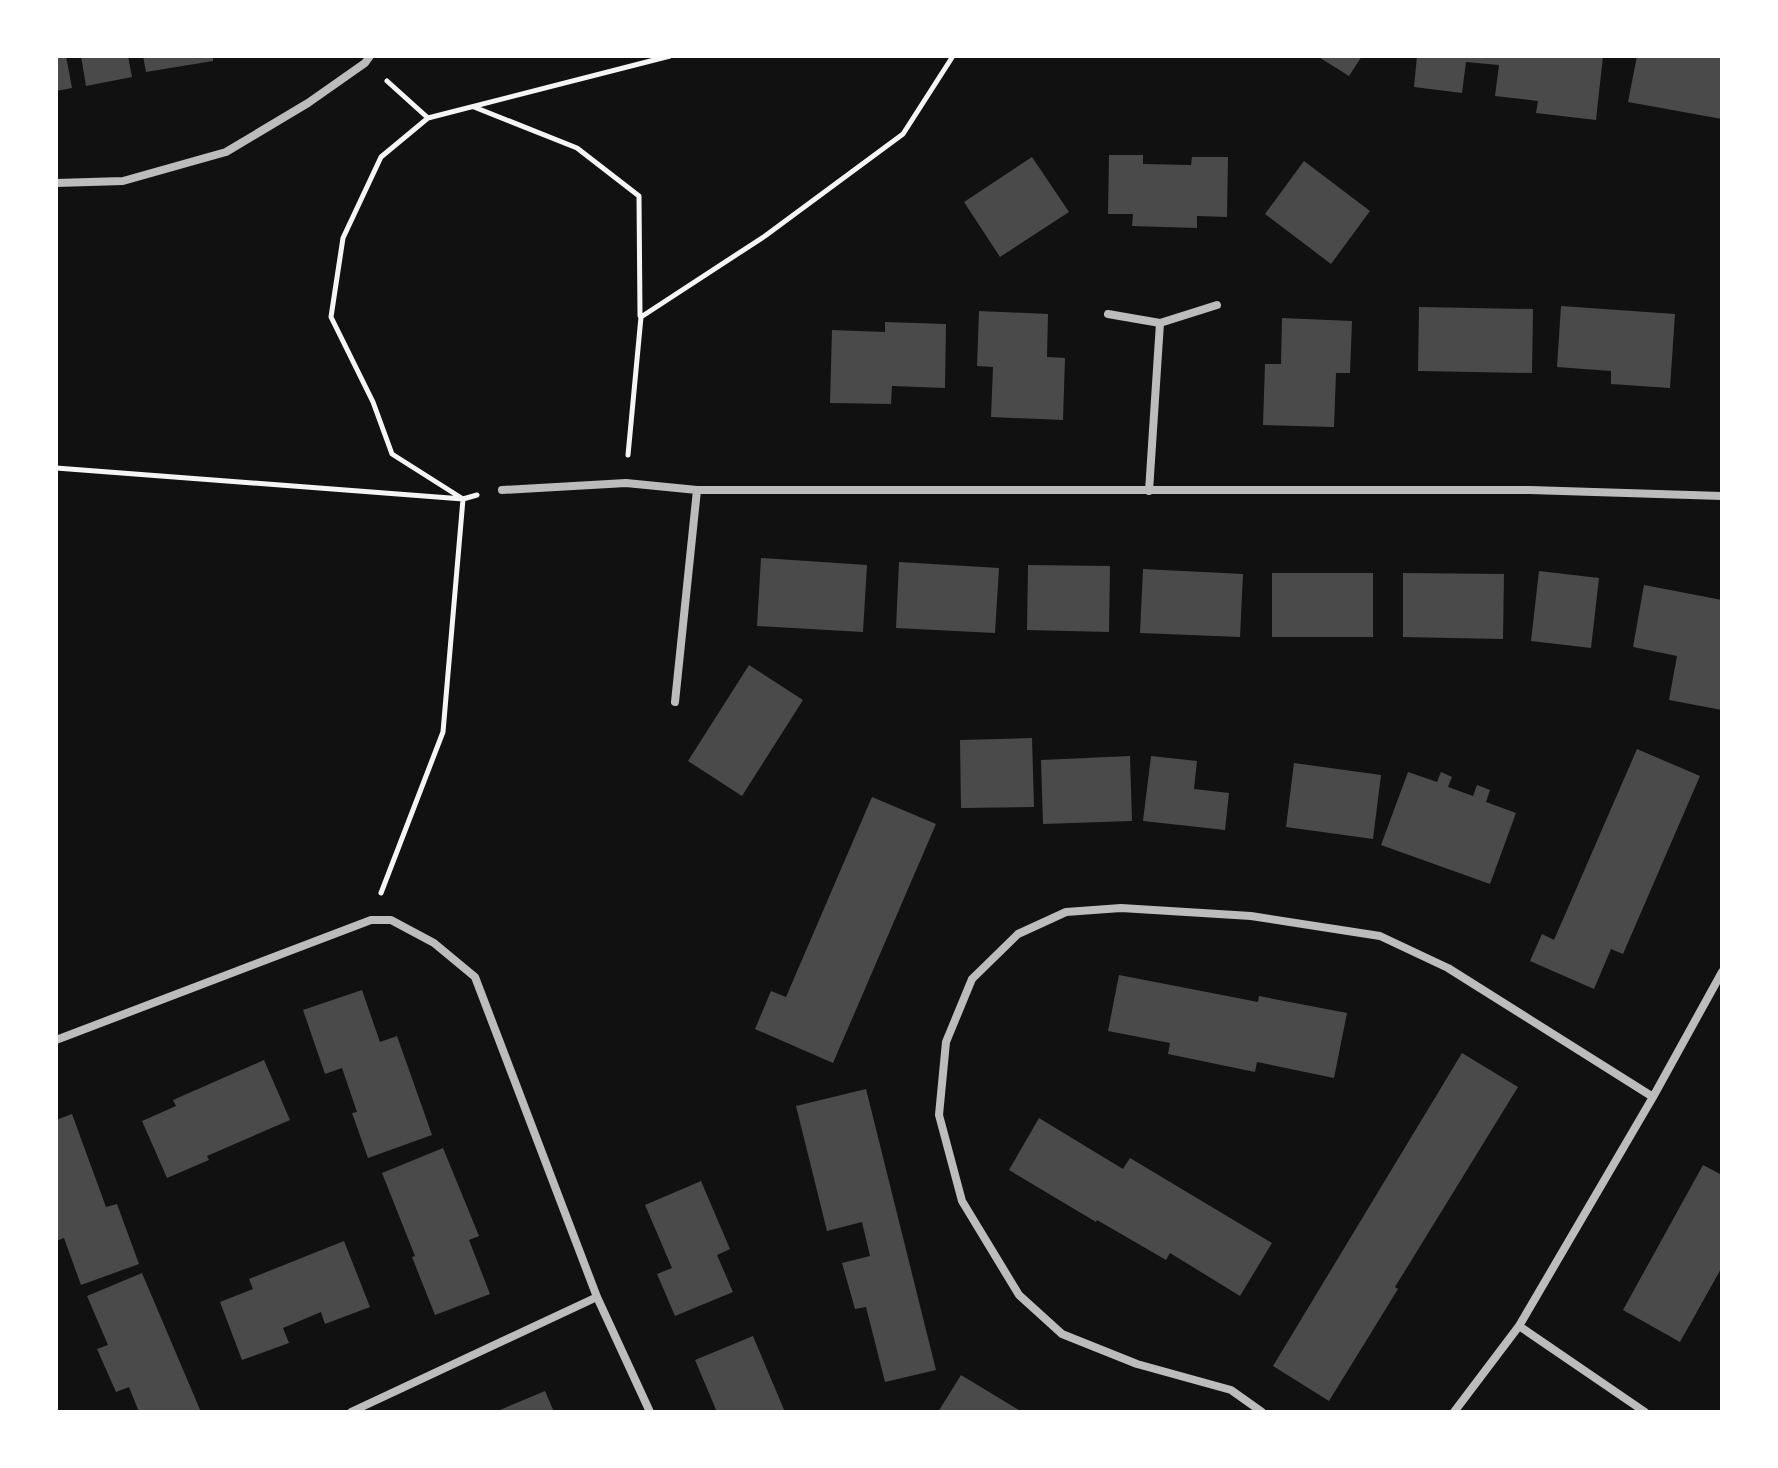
<svg xmlns="http://www.w3.org/2000/svg" width="1778" height="1468" viewBox="0 0 1778 1468" font-family="'Golos Text',sans-serif">
	<style>
		.building { fill: #4a4a4a }
		.lines { fill: none; stroke-linecap: round; stroke-linejoin: round }
		.path { stroke: #f5f5f5; stroke-width: 5 }
		.minor { stroke: #bcbcbc; stroke-width: 8 }
	</style>
	<rect width="100%" height="100%" fill="#111"/>
	<!-- building -->
	<path class="building" d="M 56,56 L 66,56 L 72,88 L 56,91 Z
		M 81,56 L 128,56 L 132,77 L 86,86 Z
		M 143,56 L 213,56 L 213,61 L 146,72 Z
		M 1317,56 L 1362,56 L 1349,76 Z
		M 1417,56 L 1603,56 L 1596,120 L 1536,113 L 1538,101 L 1495,96 L 1499,65 L 1466,62 L 1462,93 L 1414,87 Z
		M 1637,56 L 1722,56 L 1722,119 L 1628,102 Z
		M 1109,155 L 1143,155 L 1143,164 L 1191,165 L 1192,157 L 1228,157 L 1227,217 L 1197,216 L 1197,228 L 1132,226 L 1133,214 L 1108,214 Z
		M 1032,157 L 1069,212 L 1000,257 L 964,202 Z
		M 1304,161 L 1370,211 L 1331,264 L 1265,214 Z
		M 1561,306 L 1675,314 L 1670,388 L 1611,384 L 1611,371 L 1557,367 Z
		M 1419,307 L 1533,309 L 1532,373 L 1418,371 Z
		M 979,311 L 1048,314 L 1047,357 L 1065,358 L 1063,420 L 991,417 L 993,367 L 977,366 Z
		M 1282,318 L 1352,321 L 1350,373 L 1336,373 L 1334,427 L 1263,425 L 1265,364 L 1281,364 Z
		M 885,322 L 946,324 L 945,388 L 892,386 L 891,404 L 830,403 L 832,330 L 885,332 Z
		M 761,558 L 867,565 L 863,632 L 757,626 Z
		M 899,562 L 999,568 L 995,633 L 896,628 Z
		M 1028,565 L 1110,566 L 1109,632 L 1027,630 Z
		M 1143,569 L 1243,574 L 1240,637 L 1140,633 Z
		M 1539,571 L 1599,578 L 1591,648 L 1531,641 Z
		M 1272,573 L 1373,573 L 1373,637 L 1272,637 Z
		M 1403,573 L 1504,574 L 1503,639 L 1403,637 Z
		M 1644,585 L 1722,600 L 1722,710 L 1669,700 L 1677,656 L 1633,647 Z
		M 749,665 L 803,700 L 742,796 L 688,761 Z
		M 1032,738 L 1034,807 L 961,808 L 960,740 Z
		M 1637,749 L 1700,776 L 1623,954 L 1611,949 L 1594,989 L 1530,961 L 1542,934 L 1554,940 Z
		M 1130,756 L 1132,821 L 1043,824 L 1041,760 Z
		M 1151,756 L 1197,761 L 1194,789 L 1229,793 L 1225,830 L 1143,821 Z
		M 1294,763 L 1381,775 L 1373,839 L 1286,827 Z
		M 1408,772 L 1437,782 L 1441,772 L 1452,777 L 1448,787 L 1473,796 L 1477,785 L 1490,790 L 1486,802 L 1516,813 L 1490,884 L 1381,845 Z
		M 872,797 L 936,824 L 833,1063 L 755,1029 L 771,991 L 786,997 Z
		M 1119,975 L 1258,1002 L 1259,996 L 1347,1013 L 1334,1078 L 1257,1062 L 1255,1072 L 1168,1054 L 1170,1043 L 1108,1031 Z
		M 362,990 L 380,1042 L 397,1036 L 432,1135 L 368,1158 L 352,1113 L 357,1112 L 342,1068 L 325,1074 L 303,1010 Z
		M 1462,1053 L 1518,1087 L 1395,1287 L 1398,1289 L 1329,1401 L 1273,1366 Z
		M 264,1060 L 290,1120 L 207,1156 L 209,1160 L 167,1178 L 142,1121 L 176,1106 L 173,1100 Z
		M 866,1089 L 936,1370 L 885,1382 L 866,1307 L 855,1309 L 842,1263 L 870,1256 L 862,1222 L 827,1231 L 796,1106 Z
		M 72,1114 L 106,1207 L 117,1204 L 139,1264 L 81,1285 L 64,1238 L 56,1241 L 56,1120 Z
		M 1039,1118 L 1123,1169 L 1130,1158 L 1272,1243 L 1240,1296 L 1170,1253 L 1166,1260 L 1097,1220 L 1096,1222 L 1009,1170 Z
		M 443,1148 L 479,1236 L 469,1240 L 490,1294 L 435,1315 L 412,1257 L 415,1256 L 382,1173 Z
		M 1703,1165 L 1722,1175 L 1722,1267 L 1680,1342 L 1623,1310 Z
		M 701,1181 L 730,1249 L 717,1255 L 733,1292 L 675,1316 L 657,1274 L 672,1268 L 645,1205 Z
		M 344,1241 L 370,1307 L 325,1324 L 321,1312 L 283,1328 L 289,1343 L 242,1360 L 220,1302 L 253,1289 L 249,1279 Z
		M 142,1273 L 201,1412 L 139,1412 L 129,1387 L 116,1392 L 97,1349 L 108,1345 L 87,1296 Z
		M 753,1336 L 785,1412 L 717,1412 L 695,1360 Z
		M 961,1375 L 1022,1412 L 938,1412 Z
		M 545,1391 L 554,1412 L 495,1412 Z"/>
	<g class="lines">
		<!-- path -->
		<path class="path" d="M 387,81 L 428,118
			M 474,107 L 577,148 L 639,196 L 640,316
			M 628,455 L 641,317 L 765,236 L 903,134 L 953,56
			M 56,468 L 463,499 L 477,495
			M 381,893 L 443,732 L 463,499 L 392,454 L 373,402 L 331,317 L 343,238 L 381,157 L 428,118 L 670,56"/>
		<!-- minor -->
		<path class="minor" d="M 56,183 L 123,181 L 226,152 L 308,103 L 365,63 L 370,56
			M 1108,314 L 1160,323 L 1217,305
			M 502,490 L 626,483 L 697,490 L 1530,490 L 1722,496
			M 1149,491 L 1160,323
			M 675,702 L 697,490
			M 56,1040 L 371,920 L 391,920 L 434,943 L 475,977 L 597,1297 L 650,1412
			M 1519,1326 L 1645,1412
			M 351,1412 L 597,1297
			M 1262,1412 L 1231,1390 L 1137,1364 L 1062,1334 L 1019,1295 L 962,1201 L 939,1115 L 946,1042 L 972,979 L 1018,934 L 1066,912 L 1121,908 L 1251,916 L 1380,936 L 1448,968 L 1653,1097
			M 1454,1412 L 1519,1326 L 1653,1097 L 1722,972"/>
	</g>
	<!-- border -->
	<rect width="1778" height="1468" fill="none" stroke="#ffffff" stroke-width="116"/>
</svg>
